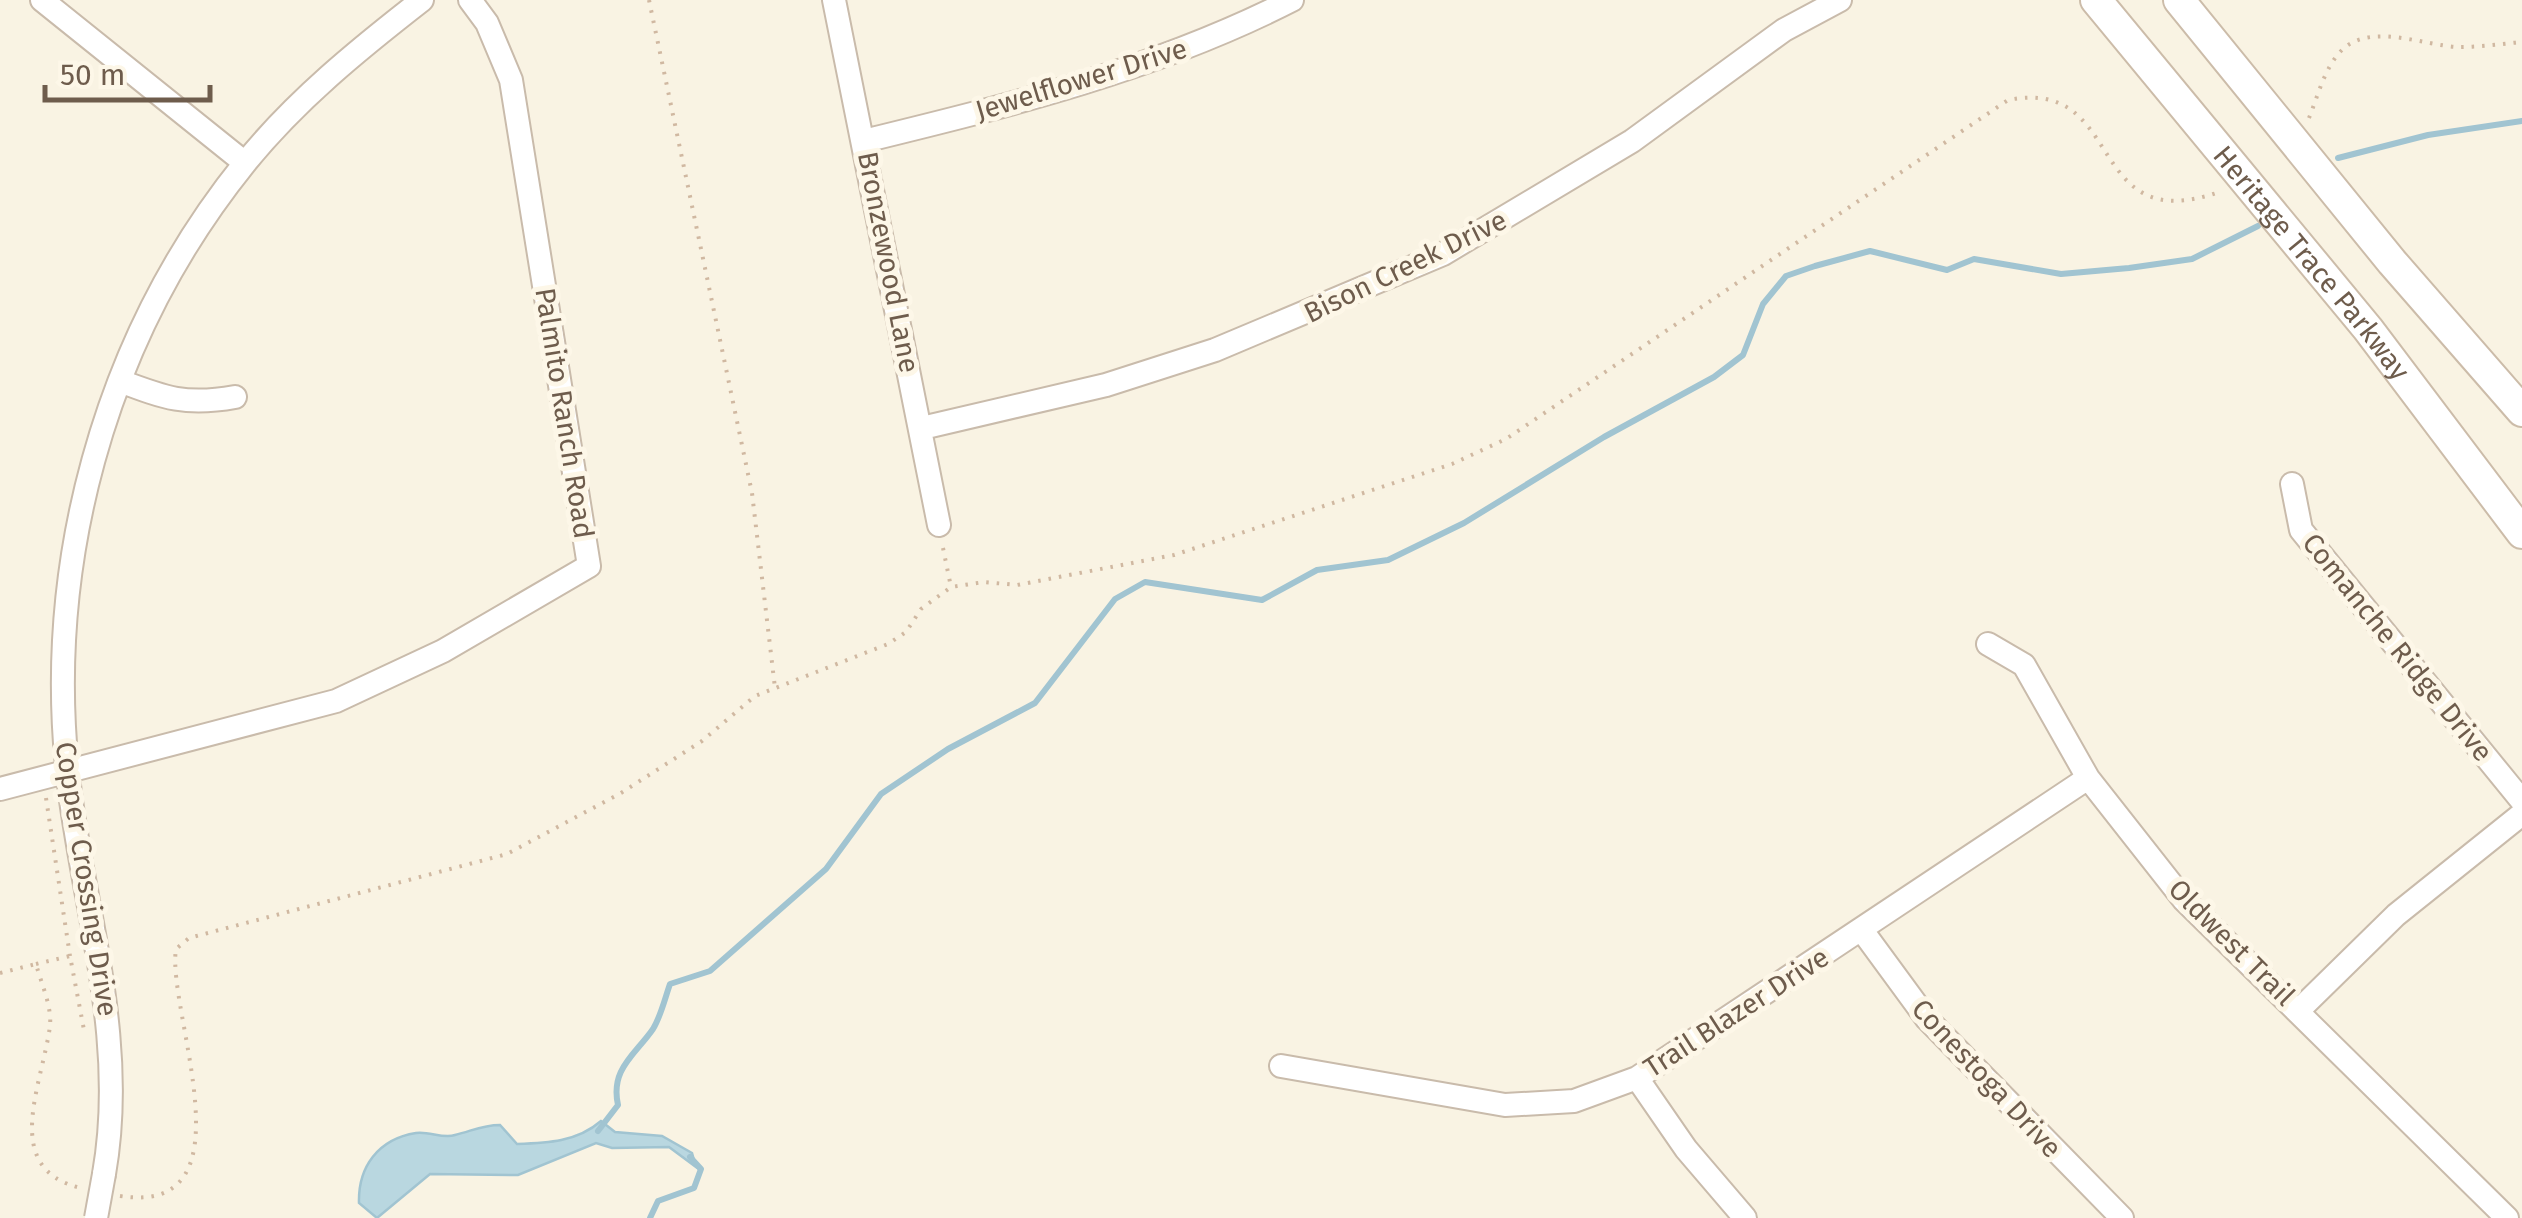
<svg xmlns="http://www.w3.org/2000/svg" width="2522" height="1218" viewBox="0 0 2522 1218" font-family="'Fira Sans',sans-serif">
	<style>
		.water { fill: #b9d7e0; stroke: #a1c4d1; stroke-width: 2.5 }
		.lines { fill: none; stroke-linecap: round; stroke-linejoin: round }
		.stream { stroke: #a1c4d1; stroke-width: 6 }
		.street-casing { stroke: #c9bbab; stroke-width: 26 }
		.secondary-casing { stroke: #ccbca9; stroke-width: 34 }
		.path { stroke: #d0b8a1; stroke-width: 4; stroke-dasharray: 2.5 8; stroke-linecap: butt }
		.street { stroke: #fff; stroke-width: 22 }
		.secondary { stroke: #fff; stroke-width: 30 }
		.street-bridge-casing { stroke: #c9bbab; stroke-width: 26; stroke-linecap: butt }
		.street-bridge { stroke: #fff; stroke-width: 22 }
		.labels { text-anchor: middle; stroke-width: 10; stroke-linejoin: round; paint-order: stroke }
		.street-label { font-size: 28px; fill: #6e5c4c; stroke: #fdf7e8 }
	</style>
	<rect width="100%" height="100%" fill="#f9f3e3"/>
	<!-- water -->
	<path class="water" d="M 601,1121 L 615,1132 L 662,1136 L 692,1153 L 696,1167 L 669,1147 L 612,1148 L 596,1143 L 518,1175 L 430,1174 L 377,1218 L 359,1203 C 358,1167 378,1139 416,1133 C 429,1131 443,1139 455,1135 C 472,1131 482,1125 500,1125 L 517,1144 C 547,1143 577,1142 601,1121 Z"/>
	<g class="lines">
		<!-- stream -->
		<path class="stream" d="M 2338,158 L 2428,135 L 2522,121
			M 598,1131 L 618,1105 C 610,1069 635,1055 653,1029 C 661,1016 665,998 670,984 L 710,971 L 826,869 L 881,794 L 948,749 L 1035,703 L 1115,599 L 1145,582 L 1262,600 L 1317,570 L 1388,560 L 1464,523 L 1604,437 L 1714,377 L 1743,355 L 1763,304 L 1786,276 L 1815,266 L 1870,251 L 1947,270 L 1974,259 L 2061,274 L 2129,268 L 2192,259 L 2258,226
			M 650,1218 L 658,1201 L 694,1188 L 701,1169 L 690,1157"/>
		<!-- street casing -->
		<g class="street-casing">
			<path id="street" d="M 42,0 L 245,163
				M 834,0 L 939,525
				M 864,141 C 1011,105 1157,69 1292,0
				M 120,381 C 165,398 186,406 235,397
				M 922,428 L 1106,385 L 1215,350 L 1443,254 L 1632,141 L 1784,30 L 1840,0
				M 2292,484 L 2301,530 L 2522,801
				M 1988,644 L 2024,665 L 2088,778 L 2184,900 L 2507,1218
				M 0,789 L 336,701 L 443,651 L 589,566 L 511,80 L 487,23 L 470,0
				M 1861,929 L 1927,1019 L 2122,1218
				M 2299,1010 L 2396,915 L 2522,814
				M 1281,1066 L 1505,1105 L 1574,1101 L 1637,1078 L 2088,778
				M 1637,1078 L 1686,1149 L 1745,1218
				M 104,1174 C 127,1043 87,922 70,793 C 41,570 103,339 245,163 C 296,100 359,49 422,0"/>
		</g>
		<!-- secondary casing -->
		<g class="secondary-casing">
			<g id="secondary">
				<path id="s1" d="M 2096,0 L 2368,329 L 2522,533"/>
				<path d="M 2179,0 L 2392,262 L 2522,411"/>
			</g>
		</g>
		<!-- path -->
		<path class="path" d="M 649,0 L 752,493 L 775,688
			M 2309,118 C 2318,96 2325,65 2344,48 C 2374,23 2425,46 2459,47 C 2480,47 2501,44 2522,42
			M 943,548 L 951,587
			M 46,798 L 70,956
			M 36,964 L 70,956 L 84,1030
			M 0,973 L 36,964 C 41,983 52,1006 50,1026 C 42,1086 0,1169 81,1188
			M 120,1196 C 256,1217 166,1011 176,949 L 189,938 L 507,854 L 621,793 L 702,741 L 755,696 L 888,644 L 906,632 L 921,609 L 951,587 L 984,582 L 1017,585 L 1174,555 L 1452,464 L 1506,439 L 2008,100 C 2129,76 2082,242 2222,191"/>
		<!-- street -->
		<use href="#street" class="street"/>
		<!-- secondary -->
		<use href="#secondary" class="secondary"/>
		<!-- street-bridge casing -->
		<g class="street-bridge-casing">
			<path id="street-bridge" d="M 96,1218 L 104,1174"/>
		</g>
		<!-- street-bridge -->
		<use href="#street-bridge" class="street-bridge"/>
	</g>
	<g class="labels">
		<!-- street labels -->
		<g class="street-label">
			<text transform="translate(1081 79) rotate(-17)" y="10">Jewelflower Drive</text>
			<text transform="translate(889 262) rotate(79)" y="10">Bronzewood Lane</text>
			<text dy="10" stroke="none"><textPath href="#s1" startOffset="340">Heritage Trace Parkway</textPath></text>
			<text transform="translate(1405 266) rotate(-26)" y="10">Bison Creek Drive</text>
			<text transform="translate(565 413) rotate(81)" y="10">Palmito Ranch Road</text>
			<text transform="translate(2398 647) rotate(51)" y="10">Comanche Ridge Drive</text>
			<text transform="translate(87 879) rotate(81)" y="10">Copper Crossing Drive</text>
			<text transform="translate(2232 942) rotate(45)" y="10">Oldwest Trail</text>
			<text transform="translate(1736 1012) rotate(-33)" y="10">Trail Blazer Drive</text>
			<text transform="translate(1987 1078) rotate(47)" y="10">Conestoga Drive</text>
		</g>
	</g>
	<!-- scale -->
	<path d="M45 85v15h165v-15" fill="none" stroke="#6e5c4c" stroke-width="5"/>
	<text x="60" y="85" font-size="30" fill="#6e5c4c" stroke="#fdf7e8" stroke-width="8" paint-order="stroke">50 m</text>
</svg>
